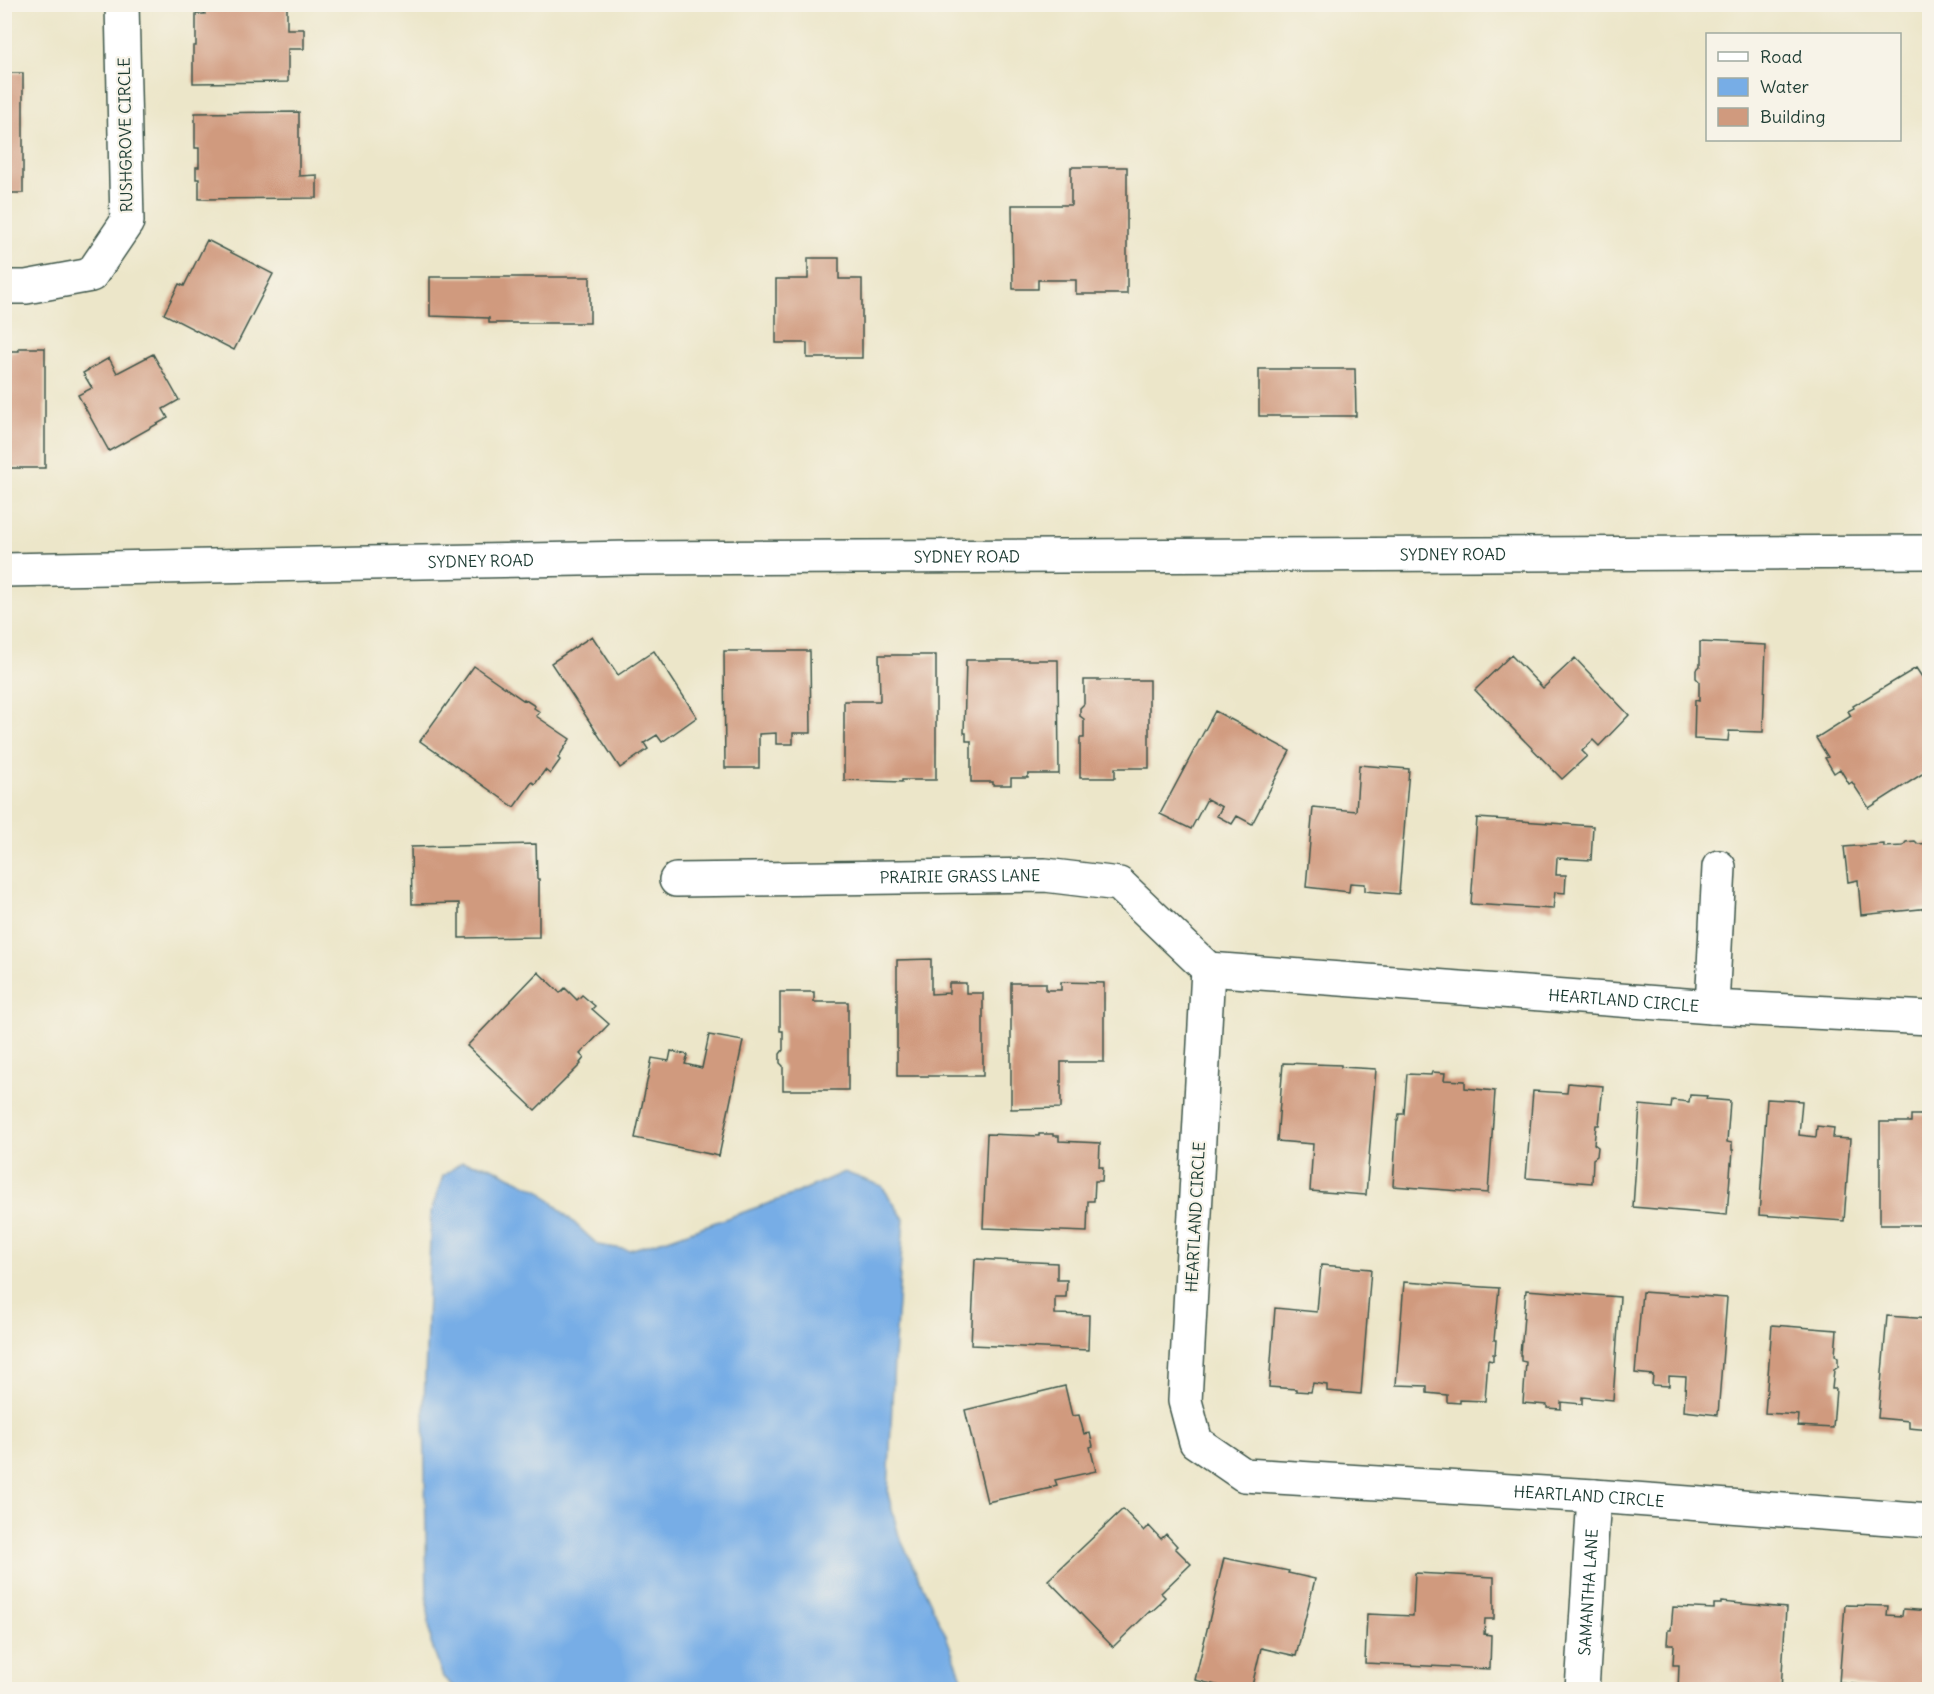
<svg xmlns="http://www.w3.org/2000/svg" width="1934" height="1694" viewBox="0 0 1934 1694" font-family="Delius,sans-serif">
	<style>
		.water { fill: #77ade6; stroke: #4b758d; stroke-width: 1.5 }
		.building { fill: #d09a7e }
		.lines { fill: none; stroke-linecap: round; stroke-linejoin: round }
		.street-casing { stroke: #3e564a; stroke-width: 36 }
		.street { stroke: #fff; stroke-width: 33 }
		.labels { text-anchor: middle; stroke-width: 4.5; stroke-linejoin: round; paint-order: stroke }
		.street-label { font-size: 16px; fill: #1f3d34; stroke: #f7f3e8 }
	</style>
	<rect width="100%" height="100%" fill="#f7f3e8"/>
	<filter id="ink" filterUnits="userSpaceOnUse"><feTurbulence type="fractalNoise" baseFrequency=".0167" numOctaves="2"/><feDisplacementMap in="SourceGraphic" scale="12" xChannelSelector="R" yChannelSelector="G"/><feConvolveMatrix kernelMatrix="1 2 1 2 8 2 1 2 1" color-interpolation-filters="sRGB"/></filter>
	<filter id="wash" filterUnits="userSpaceOnUse"><feTurbulence type="fractalNoise" baseFrequency=".008" numOctaves="4" result="noise"/><feDisplacementMap in="SourceGraphic" scale="24" xChannelSelector="R" yChannelSelector="G"/><feGaussianBlur stdDeviation="1.35" result="paint"/><feColorMatrix in="noise" values="0 0 0 0 0 0 0 0 0 0 0 0 0 0 0 0 0 1.4 0 .05"/><feComposite in="paint" operator="in"/></filter>
	<g filter="url(#wash)">
		<rect width="100%" height="100%" fill="#ece6c9"/>
		<!-- water -->
		<path class="water" d="M 462,1162 L 489,1166 L 540,1191 L 598,1245 L 629,1250 L 668,1239 L 792,1195 L 844,1172 L 882,1186 L 904,1219 L 894,1358 L 888,1494 L 899,1536 L 945,1633 L 963,1680 L 961,1689 L 457,1690 L 443,1677 L 431,1643 L 427,1599 L 424,1405 L 431,1212 L 443,1176 Z"/>
		<g id="blocks">
			<!-- building -->
			<path class="building" d="M 205,5 L 287,5 L 287,29 L 304,29 L 304,49 L 288,49 L 288,82 L 193,83 L 193,46 L 196,46 L 196,14 L 205,14 Z
				M 4,73 L 23,73 L 23,193 L 4,193 Z
				M 299,112 L 299,176 L 317,175 L 317,198 L 199,199 L 199,179 L 196,179 L 196,167 L 199,167 L 199,148 L 195,148 L 195,113 Z
				M 1071,167 L 1127,167 L 1127,294 L 1076,294 L 1076,280 L 1038,280 L 1038,289 L 1013,289 L 1012,205 L 1071,205 Z
				M 207,240 L 273,274 L 234,350 L 164,314 L 179,284 L 184,286 Z
				M 808,258 L 839,258 L 839,279 L 862,279 L 862,358 L 807,358 L 807,343 L 776,343 L 776,279 L 808,279 Z
				M 430,277 L 590,277 L 590,323 L 489,323 L 489,318 L 430,316 Z
				M 19,348 L 45,348 L 45,468 L 4,468 L 4,357 L 10,357 L 10,351 L 19,351 Z
				M 153,354 L 179,400 L 163,409 L 168,418 L 109,451 L 78,395 L 92,388 L 83,373 L 109,358 L 117,373 Z
				M 1259,369 L 1355,369 L 1356,416 L 1259,416 Z
				M 592,636 L 618,675 L 654,651 L 697,717 L 662,742 L 657,735 L 644,743 L 648,749 L 620,768 L 551,663 Z
				M 1700,642 L 1766,645 L 1763,732 L 1729,731 L 1728,741 L 1694,739 L 1695,700 L 1699,701 L 1699,681 L 1696,678 L 1696,670 L 1700,666 Z
				M 724,651 L 810,651 L 811,733 L 793,733 L 793,744 L 776,744 L 776,733 L 759,734 L 759,768 L 725,768 Z
				M 879,655 L 936,655 L 936,780 L 902,780 L 902,782 L 844,780 L 844,701 L 880,701 Z
				M 1511,655 L 1543,688 L 1575,658 L 1629,715 L 1599,746 L 1593,740 L 1582,751 L 1587,756 L 1562,779 L 1475,690 Z
				M 966,660 L 1058,660 L 1059,774 L 1028,774 L 1028,778 L 1011,778 L 1011,785 L 993,785 L 993,782 L 971,782 L 971,741 L 966,741 L 966,733 L 964,733 Z
				M 474,666 L 523,700 L 524,699 L 535,706 L 534,708 L 540,712 L 536,716 L 570,739 L 558,758 L 560,760 L 550,774 L 545,770 L 535,784 L 532,782 L 514,807 L 420,741 Z
				M 1916,668 L 1930,689 L 1930,769 L 1869,808 L 1852,782 L 1849,784 L 1840,769 L 1834,773 L 1825,758 L 1828,757 L 1816,738 L 1851,716 L 1848,711 L 1854,708 L 1853,706 Z
				M 1084,680 L 1149,680 L 1149,768 L 1115,768 L 1115,778 L 1080,778 L 1080,738 L 1084,738 L 1084,719 L 1080,716 L 1080,708 L 1084,704 Z
				M 1215,711 L 1290,751 L 1252,824 L 1237,816 L 1232,824 L 1217,816 L 1222,807 L 1207,799 L 1191,829 L 1160,814 Z
				M 1359,765 L 1409,769 L 1399,894 L 1365,891 L 1365,884 L 1350,883 L 1349,892 L 1306,887 L 1313,807 L 1356,811 Z
				M 1477,818 L 1593,826 L 1591,860 L 1557,858 L 1556,875 L 1566,875 L 1565,893 L 1555,892 L 1553,909 L 1471,904 Z
				M 1915,841 L 1918,844 L 1930,843 L 1930,908 L 1861,915 L 1858,880 L 1848,882 L 1844,847 L 1884,844 L 1884,847 L 1903,846 L 1906,842 Z
				M 536,844 L 537,879 L 539,879 L 539,937 L 459,938 L 459,903 L 412,904 L 411,847 Z
				M 931,959 L 931,994 L 949,993 L 949,983 L 966,983 L 966,993 L 983,993 L 983,1076 L 897,1076 L 897,960 Z
				M 538,972 L 560,993 L 565,988 L 577,1000 L 582,995 L 595,1006 L 592,1009 L 609,1024 L 580,1054 L 584,1058 L 580,1063 L 581,1064 L 535,1110 L 467,1046 Z
				M 1061,982 L 1104,983 L 1104,1062 L 1061,1062 L 1061,1108 L 1011,1109 L 1011,983 L 1046,983 L 1046,990 L 1061,990 Z
				M 780,992 L 814,992 L 814,1002 L 848,1002 L 848,1090 L 783,1090 L 783,1066 L 780,1063 L 780,1054 L 783,1050 L 783,1031 L 780,1031 Z
				M 709,1035 L 743,1041 L 719,1156 L 635,1138 L 652,1058 L 669,1061 L 671,1051 L 688,1055 L 685,1064 L 702,1068 Z
				M 1283,1063 L 1341,1065 L 1341,1067 L 1376,1069 L 1366,1195 L 1310,1191 L 1313,1144 L 1277,1141 Z
				M 1432,1072 L 1445,1073 L 1444,1080 L 1465,1081 L 1465,1088 L 1495,1091 L 1488,1193 L 1393,1186 L 1397,1121 L 1398,1121 L 1399,1114 L 1404,1114 L 1407,1074 L 1431,1075 Z
				M 1568,1083 L 1603,1086 L 1599,1125 L 1596,1125 L 1594,1144 L 1598,1147 L 1597,1156 L 1593,1159 L 1592,1183 L 1526,1178 L 1533,1091 L 1567,1093 Z
				M 1690,1095 L 1707,1096 L 1706,1099 L 1730,1101 L 1727,1142 L 1732,1143 L 1732,1150 L 1733,1150 L 1732,1164 L 1731,1163 L 1727,1215 L 1633,1207 L 1640,1105 L 1671,1108 L 1672,1100 L 1689,1102 Z
				M 1767,1099 L 1802,1101 L 1799,1135 L 1816,1137 L 1817,1126 L 1834,1128 L 1833,1138 L 1850,1139 L 1844,1221 L 1759,1215 Z
				M 1911,1115 L 1930,1115 L 1930,1225 L 1880,1225 L 1880,1122 L 1911,1122 Z
				M 987,1134 L 1039,1136 L 1039,1134 L 1053,1134 L 1053,1136 L 1059,1136 L 1059,1141 L 1100,1143 L 1099,1167 L 1103,1167 L 1102,1181 L 1095,1181 L 1094,1201 L 1088,1201 L 1087,1232 L 983,1228 Z
				M 975,1259 L 1057,1263 L 1057,1280 L 1067,1280 L 1066,1297 L 1055,1297 L 1055,1314 L 1089,1315 L 1088,1350 L 971,1345 Z
				M 1321,1265 L 1371,1269 L 1361,1394 L 1327,1391 L 1327,1385 L 1313,1383 L 1311,1392 L 1296,1391 L 1296,1389 L 1269,1387 L 1275,1308 L 1317,1312 Z
				M 1404,1282 L 1499,1288 L 1494,1340 L 1496,1340 L 1495,1354 L 1493,1354 L 1493,1361 L 1488,1360 L 1485,1401 L 1460,1400 L 1460,1403 L 1447,1402 L 1447,1395 L 1427,1393 L 1427,1386 L 1396,1385 Z
				M 1526,1290 L 1620,1297 L 1613,1400 L 1582,1397 L 1582,1404 L 1561,1402 L 1561,1409 L 1547,1408 L 1547,1405 L 1523,1403 L 1526,1362 L 1521,1361 L 1521,1355 L 1520,1355 L 1521,1341 L 1522,1341 Z
				M 1642,1292 L 1727,1298 L 1718,1415 L 1684,1411 L 1686,1377 L 1669,1376 L 1669,1386 L 1652,1385 L 1653,1375 L 1635,1373 Z
				M 1887,1316 L 1930,1319 L 1930,1430 L 1909,1428 L 1909,1421 L 1878,1418 Z
				M 1772,1325 L 1837,1330 L 1835,1355 L 1838,1358 L 1838,1367 L 1834,1370 L 1832,1389 L 1836,1389 L 1833,1428 L 1798,1426 L 1799,1415 L 1765,1413 Z
				M 1065,1386 L 1072,1416 L 1079,1415 L 1084,1434 L 1090,1433 L 1093,1446 L 1090,1447 L 1096,1471 L 1055,1480 L 1057,1485 L 1050,1487 L 1051,1488 L 987,1502 L 965,1410 Z
				M 1123,1509 L 1144,1531 L 1149,1526 L 1161,1539 L 1166,1534 L 1177,1546 L 1175,1548 L 1191,1564 L 1161,1593 L 1165,1597 L 1160,1602 L 1161,1603 L 1151,1612 L 1150,1611 L 1113,1647 L 1048,1580 Z
				M 1224,1558 L 1289,1571 L 1288,1573 L 1315,1579 L 1296,1656 L 1261,1648 L 1251,1690 L 1237,1690 L 1195,1680 Z
				M 1415,1573 L 1494,1577 L 1494,1619 L 1485,1619 L 1484,1634 L 1491,1635 L 1490,1669 L 1365,1663 L 1367,1614 L 1413,1616 Z
				M 1721,1602 L 1786,1608 L 1781,1690 L 1678,1690 L 1679,1665 L 1673,1665 L 1674,1644 L 1667,1644 L 1668,1630 L 1671,1630 L 1673,1607 L 1714,1609 L 1714,1604 L 1721,1604 Z
				M 1845,1605 L 1888,1606 L 1887,1615 L 1902,1616 L 1903,1609 L 1930,1611 L 1930,1690 L 1882,1690 L 1882,1687 L 1839,1683 Z"/>
		</g>
	</g>
	<g filter="url(#ink)">
		<use href="#blocks" fill-opacity="0" stroke="#3e564a" stroke-width="1.5"/>
		<g class="lines">
			<!-- street casing -->
			<g class="street-casing">
				<g id="street">
					<path d="M 4,287 L 26,287 L 91,275 L 127,222 L 122,4"/>
					<path id="s1" d="M 4,570 L 631,558 L 1930,552"/>
					<path id="s2" d="M 676,880 L 1045,875 L 1119,884 L 1208,969"/>
					<path id="s3" d="M 1208,969 L 1185,1401 L 1196,1442 L 1244,1475 L 1594,1496 L 1930,1521"/>
					<path id="s4" d="M 1208,969 L 1712,1007 L 1930,1018"/>
					<path d="M 1712,1007 L 1719,867"/>
					<path id="s5" d="M 1582,1690 L 1594,1496"/>
				</g>
			</g>
			<!-- street -->
			<use href="#street" class="street"/>
		</g>
	</g>
	<g class="labels">
		<!-- street labels -->
		<g class="street-label">
			<text transform="translate(125 135) rotate(-91)" y="6">RUSHGROVE CIRCLE</text>
			<text dy="6" stroke="none"><textPath href="#s1" startOffset="1449">SYDNEY ROAD</textPath></text>
			<text dy="6" stroke="none"><textPath href="#s1" startOffset="963">SYDNEY ROAD</textPath></text>
			<text dy="6" stroke="none"><textPath href="#s1" startOffset="477">SYDNEY ROAD</textPath></text>
			<text dy="6" stroke="none"><textPath href="#s2" startOffset="284">PRAIRIE GRASS LANE</textPath></text>
			<text dy="6" stroke="none"><textPath href="#s4" startOffset="417">HEARTLAND CIRCLE</textPath></text>
			<text transform="translate(1195 1217) rotate(-87)" y="6">HEARTLAND CIRCLE</text>
			<text dy="6" stroke="none"><textPath href="#s3" startOffset="879">HEARTLAND CIRCLE</textPath></text>
			<text dy="6" stroke="none"><textPath href="#s5" startOffset="98">SAMANTHA LANE</textPath></text>
		</g>
	</g>
	<!-- margin -->
	<rect width="1934" height="1694" fill="none" stroke="#f7f3e8" stroke-width="24"/>
	<!-- legend -->
	<rect x="1706" y="33" width="195" height="108" fill="#f7f3e8" stroke="#a1aaa0" stroke-width="1.5"/>
	<rect x="1718" y="52" width="30" height="9" fill="#ffffff" stroke="#a1aaa0" stroke-width="1.5"/>
	<text x="1760" y="63" font-size="18" fill="#1f3d34">Road</text>
	<rect x="1718" y="78" width="30" height="18" fill="#77ade6" stroke="#a1aaa0" stroke-width="1.5"/>
	<text x="1760" y="93" font-size="18" fill="#1f3d34">Water</text>
	<rect x="1718" y="108" width="30" height="18" fill="#d09a7e" stroke="#a1aaa0" stroke-width="1.5"/>
	<text x="1760" y="123" font-size="18" fill="#1f3d34">Building</text>
</svg>
